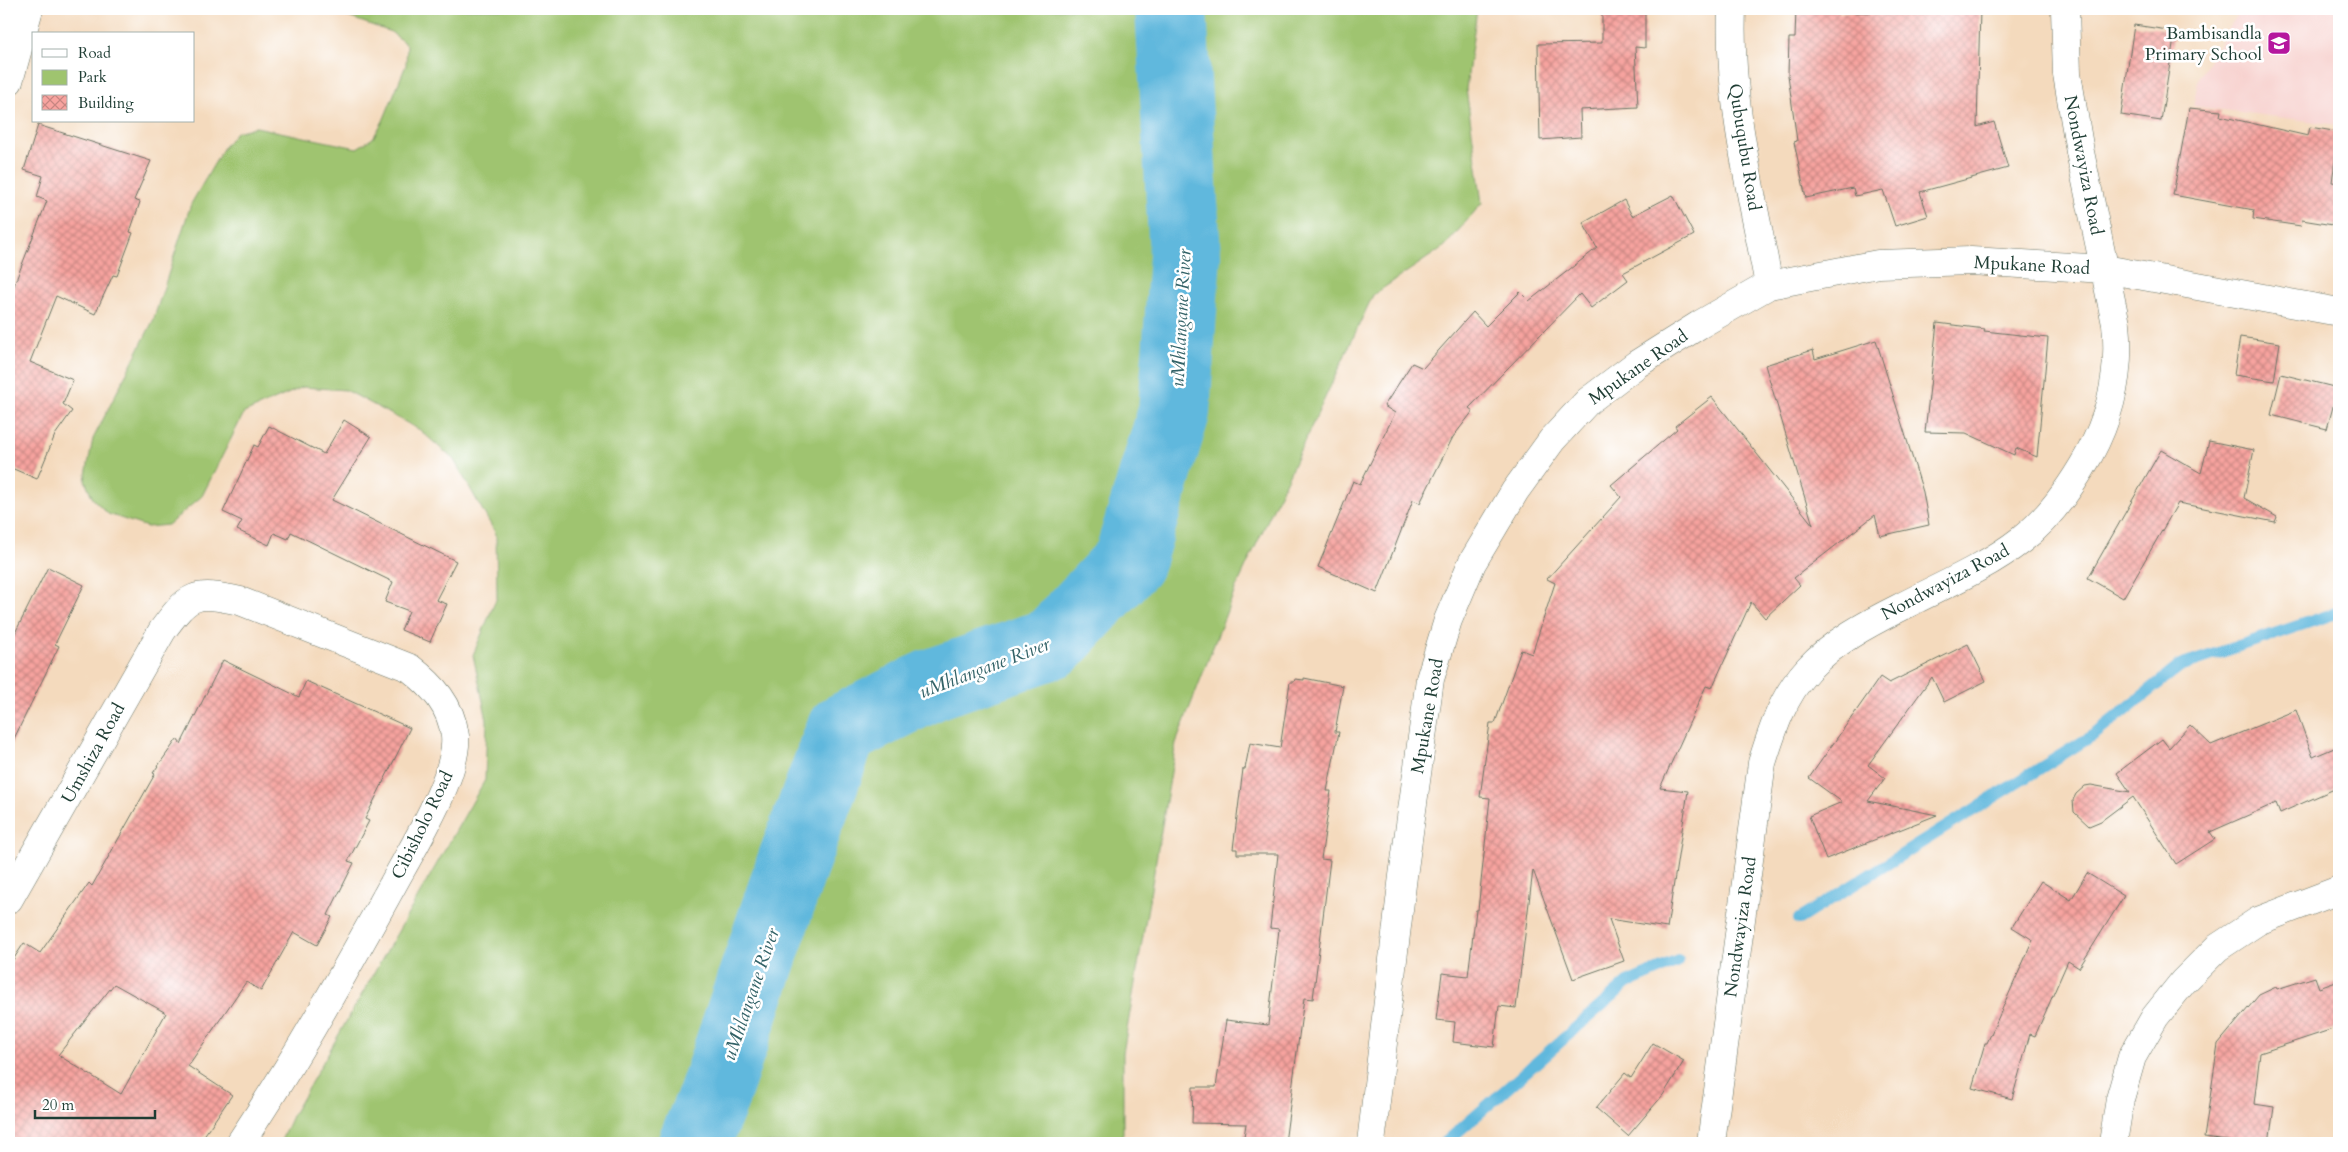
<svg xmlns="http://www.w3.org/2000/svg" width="2348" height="1152" viewBox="0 0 2348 1152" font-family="Cardo,serif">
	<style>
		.built { fill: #f7d0cd }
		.green { fill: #9fc46f; stroke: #5f8052 }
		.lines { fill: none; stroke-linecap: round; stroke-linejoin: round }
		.stream { stroke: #60b8dd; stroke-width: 12 }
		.river { stroke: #60b8dd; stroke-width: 72 }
		.building { fill: url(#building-cross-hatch); fill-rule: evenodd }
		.minor-casing { stroke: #6a7464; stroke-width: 29 }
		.tertiary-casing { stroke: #6a7464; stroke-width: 29 }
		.minor { stroke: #fff; stroke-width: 28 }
		.tertiary { stroke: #fff; stroke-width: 28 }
		.labels { text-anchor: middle; stroke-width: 5; stroke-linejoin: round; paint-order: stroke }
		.poi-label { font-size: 18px; fill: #1f3d34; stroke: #fff; text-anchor: end }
		.street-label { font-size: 18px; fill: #1f3d34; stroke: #fff }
		.water-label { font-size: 19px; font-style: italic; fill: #326267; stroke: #fff }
	</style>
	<defs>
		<pattern id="building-cross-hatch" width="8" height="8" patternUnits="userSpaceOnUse" patternTransform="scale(1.25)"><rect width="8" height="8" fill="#f7a39f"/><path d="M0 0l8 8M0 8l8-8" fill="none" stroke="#c78682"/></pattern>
	</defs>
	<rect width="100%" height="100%" fill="#fff"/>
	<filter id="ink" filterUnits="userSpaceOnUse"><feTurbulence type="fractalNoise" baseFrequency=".02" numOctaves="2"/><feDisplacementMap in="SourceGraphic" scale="10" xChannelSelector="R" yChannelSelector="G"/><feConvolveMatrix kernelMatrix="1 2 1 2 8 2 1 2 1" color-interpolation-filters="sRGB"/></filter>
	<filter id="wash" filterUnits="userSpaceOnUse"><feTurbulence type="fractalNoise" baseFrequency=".0096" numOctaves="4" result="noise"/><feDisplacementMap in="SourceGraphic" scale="20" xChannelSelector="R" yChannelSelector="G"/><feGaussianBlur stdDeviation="1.12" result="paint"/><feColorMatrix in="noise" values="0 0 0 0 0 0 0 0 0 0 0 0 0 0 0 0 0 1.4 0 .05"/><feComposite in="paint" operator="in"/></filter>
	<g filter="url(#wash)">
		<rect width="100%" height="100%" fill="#f4dabd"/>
		<!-- built -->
		<path class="built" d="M 2241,9 L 2339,9 L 2339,125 L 2193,106 L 2199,77 Z"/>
		<!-- green -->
		<path class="green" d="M 326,9 L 1477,9 L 1466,89 L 1482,203 L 1445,246 L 1373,295 L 1235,590 L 1176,743 L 1123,1053 L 1123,1143 L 280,1143 L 292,1116 L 485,780 L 487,720 L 473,655 L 497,597 L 496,534 L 454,460 L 420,430 L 346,390 L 303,387 L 244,413 L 202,496 L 168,525 L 147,527 L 108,514 L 93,499 L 85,480 L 93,439 L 153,321 L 191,204 L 224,147 L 236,132 L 256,127 L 357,148 L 373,138 L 383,121 L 406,65 L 407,45 L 391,32 Z"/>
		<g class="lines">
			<!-- stream -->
			<path class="stream" d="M 1799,919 L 2095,734 L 2180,666 L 2339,612
				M 1445,1143 L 1627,983 L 1678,961"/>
			<!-- river -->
			<path class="river" d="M 694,1143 L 713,1098 L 793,862 L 842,730 L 931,685 L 1052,643 L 1129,561 L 1174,412 L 1185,255 L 1171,9"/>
		</g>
		<g id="blocks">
			<!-- building -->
			<path class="building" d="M 1602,9 L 1645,9 L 1645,48 L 1635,47 L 1638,107 L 1580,110 L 1581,137 L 1540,140 L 1538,44 L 1602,43 Z
				M 1796,9 L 1840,9 L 1839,13 L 1980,9 L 1977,127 L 1994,122 L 2008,168 L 1920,192 L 1928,216 L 1895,226 L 1883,190 L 1855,196 L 1853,188 L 1806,198 L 1794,142 L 1797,141 L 1788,75 L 1789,38 L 1795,38 Z
				M 2134,25 L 2175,31 L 2161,121 L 2121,115 Z
				M 2189,108 L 2221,111 L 2220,116 L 2308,136 L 2310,127 L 2339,132 L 2332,182 L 2339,183 L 2339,226 L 2302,220 L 2301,226 L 2253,219 L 2254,210 L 2173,195 Z
				M 38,125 L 151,161 L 134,200 L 140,202 L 130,232 L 133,233 L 117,276 L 113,275 L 95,314 L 56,296 L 30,362 L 73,380 L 63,404 L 72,411 L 55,435 L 37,479 L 9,467 L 9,298 L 47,201 L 37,197 L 43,176 L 24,170 Z
				M 1673,195 L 1694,235 L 1623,273 L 1628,280 L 1591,308 L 1580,294 L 1469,408 L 1473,411 L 1453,437 L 1420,503 L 1413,500 L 1377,593 L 1318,567 L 1353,481 L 1360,484 L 1395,413 L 1384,406 L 1412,363 L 1423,368 L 1473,312 L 1486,326 L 1520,292 L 1529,301 L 1597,248 L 1583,223 L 1624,200 L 1632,216 Z
				M 1937,323 L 1985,329 L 1984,331 L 2048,338 L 2037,457 L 2016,448 L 2014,455 L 1966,433 L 1925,432 Z
				M 2240,337 L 2280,343 L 2274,381 L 2234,375 Z
				M 1876,340 L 1923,492 L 1929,525 L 1880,536 L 1875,515 L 1794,578 L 1800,585 L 1765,618 L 1751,602 L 1712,688 L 1706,686 L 1660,788 L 1688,791 L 1667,928 L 1609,919 L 1624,961 L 1573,979 L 1533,870 L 1516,1008 L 1499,1006 L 1494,1047 L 1453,1042 L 1455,1022 L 1436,1020 L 1442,973 L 1468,976 L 1476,910 L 1478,910 L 1490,798 L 1480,797 L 1490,723 L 1495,723 L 1521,650 L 1532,654 L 1555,583 L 1547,579 L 1621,497 L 1611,485 L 1677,429 L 1675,426 L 1712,397 L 1813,525 L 1765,365 L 1813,350 L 1815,359 Z
				M 2281,374 L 2338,388 L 2327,429 L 2271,415 Z
				M 344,420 L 371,437 L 332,500 L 456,561 L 436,600 L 447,604 L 430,642 L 401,630 L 409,611 L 385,602 L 393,582 L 291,532 L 288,539 L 274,533 L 269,545 L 237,530 L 242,521 L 223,512 L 254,445 L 258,447 L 269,426 L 324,454 Z
				M 2209,441 L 2254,450 L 2244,498 L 2277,517 L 2275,522 L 2178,503 L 2123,598 L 2088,578 L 2161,450 L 2201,473 Z
				M 48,567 L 84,585 L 55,644 L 59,646 L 9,749 L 9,645 Z
				M 1968,644 L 1986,681 L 1944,702 L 1932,677 L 1868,765 L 1885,778 L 1868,801 L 1937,815 L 1826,859 L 1809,816 L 1842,802 L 1809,778 L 1880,677 L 1889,683 Z
				M 223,660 L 299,697 L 306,681 L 410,728 L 365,819 L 369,821 L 348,861 L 354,863 L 328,915 L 332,917 L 317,945 L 294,932 L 261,991 L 246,982 L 188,1066 L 232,1095 L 199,1143 L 9,1143 L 9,966 L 24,943 L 40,953 L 89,883 L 92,886 L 155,774 L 153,773 L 177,739 L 181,744 ZM 114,984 L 166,1013 L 121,1094 L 58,1055 Z
				M 1304,678 L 1343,686 L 1335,732 L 1339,732 L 1327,791 L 1331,791 L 1321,859 L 1330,860 L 1313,999 L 1304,998 L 1285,1143 L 1243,1143 L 1246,1124 L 1192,1123 L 1193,1087 L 1216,1087 L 1226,1020 L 1268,1025 L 1279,929 L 1270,928 L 1278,854 L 1237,854 L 1237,849 L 1233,849 L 1243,769 L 1245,769 L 1250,743 L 1280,748 L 1290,682 L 1294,682 L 1295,679 L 1304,680 Z
				M 2296,710 L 2313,757 L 2339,746 L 2339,787 L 2280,813 L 2276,803 L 2210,832 L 2215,839 L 2176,864 L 2133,797 L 2101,821 L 2089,826 L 2074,812 L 2073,800 L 2076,794 L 2085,786 L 2091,785 L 2130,792 L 2117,773 L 2162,739 L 2169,748 L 2190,725 L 2211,745 Z
				M 2087,873 L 2124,896 L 2079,968 L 2068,961 L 2035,1036 L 2030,1034 L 2012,1099 L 1972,1088 L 1985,1043 L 1987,1043 L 2033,940 L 2012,927 L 2041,881 L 2071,900 Z
				M 2315,977 L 2319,988 L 2339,981 L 2339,1027 L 2260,1053 L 2254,1104 L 2274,1107 L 2269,1143 L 2244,1143 L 2204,1138 L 2218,1044 L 2259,995 L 2276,987 L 2277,989 Z
				M 1653,1043 L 1684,1061 L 1663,1095 L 1628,1136 L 1596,1108 L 1625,1073 L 1631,1078 Z"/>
		</g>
	</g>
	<g filter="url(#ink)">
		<use href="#blocks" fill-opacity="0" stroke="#6a7464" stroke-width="1"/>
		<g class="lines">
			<!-- minor casing -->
			<g class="minor-casing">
				<path id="minor" d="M 1732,9 C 1728,102 1752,194 1769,285
					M 9,899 L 162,631 C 189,594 194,591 240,601 L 410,668 C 433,686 451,705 455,736 C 459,775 410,852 391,888 C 343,975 295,1061 240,1143
					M 1371,1143 L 1403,876 L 1430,679 L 1448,620 L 1472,563 L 1515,491 L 1552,440 L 1588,401 L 1637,364 L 1699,325 L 1769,285 L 1878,264 L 1971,261 L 2105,269 L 2339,312
					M 1711,1143 L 1762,763 C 1773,728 1783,696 1808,669 C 1833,642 1867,624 1899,608 C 1939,587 1985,568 2021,540 C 2050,518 2071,487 2089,455 C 2112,413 2121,371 2116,324 L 2080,152 L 2067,74 L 2065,9
					M 2113,1143 L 2120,1099 L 2132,1057 L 2155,1017 L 2183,982 L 2217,948 L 2258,921 L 2339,890"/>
			</g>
			<!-- tertiary casing -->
			<g class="tertiary-casing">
				<path id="tertiary" d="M 9,81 L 29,9"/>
			</g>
			<!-- minor -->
			<use href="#minor" class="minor"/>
			<!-- tertiary -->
			<use href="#tertiary" class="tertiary"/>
		</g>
	</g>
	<!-- icons -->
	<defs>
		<g id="school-square" transform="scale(1.25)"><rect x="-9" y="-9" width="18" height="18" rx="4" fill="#b5179e" stroke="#fff"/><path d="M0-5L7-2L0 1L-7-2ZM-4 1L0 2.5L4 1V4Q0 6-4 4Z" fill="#fff"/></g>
	</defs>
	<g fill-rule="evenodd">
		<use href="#school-square" x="2279" y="43"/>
	</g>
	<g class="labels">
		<!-- poi labels -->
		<g class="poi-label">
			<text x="2262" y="39">Bambisandla<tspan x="2262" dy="21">Primary School</tspan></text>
		</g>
		<!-- street labels -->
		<g class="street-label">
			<text transform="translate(1745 147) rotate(81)" y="6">Qubuqubu Road</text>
			<text transform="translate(2084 165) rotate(79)" y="6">Nondwayiza Road</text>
			<text transform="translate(2032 265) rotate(3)" y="6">Mpukane Road</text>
			<text transform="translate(1638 367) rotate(-35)" y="6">Mpukane Road</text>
			<text transform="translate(1945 582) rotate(-28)" y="6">Nondwayiza Road</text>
			<text transform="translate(1427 716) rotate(-80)" y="6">Mpukane Road</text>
			<text transform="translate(93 753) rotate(-61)" y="6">Umshiza Road</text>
			<text transform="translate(422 825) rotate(-64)" y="6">Cibisholo Road</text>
			<text transform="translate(1740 927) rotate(-82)" y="6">Nondwayiza Road</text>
		</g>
		<!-- water labels -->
		<g class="water-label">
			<text transform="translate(1180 318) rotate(-87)" y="7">uMhlangane River</text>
			<text transform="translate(984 667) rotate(-21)" y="7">uMhlangane River</text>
			<text transform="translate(750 994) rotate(-71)" y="7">uMhlangane River</text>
		</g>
	</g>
	<!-- margin -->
	<rect width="2348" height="1152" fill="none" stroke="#fff" stroke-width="30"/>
	<!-- legend -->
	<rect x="32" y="32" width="162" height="90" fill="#ffffff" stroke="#a5b1ae"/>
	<rect x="42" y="49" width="25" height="8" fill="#ffffff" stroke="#a5b1ae"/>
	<text x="78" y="58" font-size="15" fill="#1f3d34">Road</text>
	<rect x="42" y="70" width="25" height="15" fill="#9fc46f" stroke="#a5b1ae"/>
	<text x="78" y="82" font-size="15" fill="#1f3d34">Park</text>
	<rect x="42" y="95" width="25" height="15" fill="url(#building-cross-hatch)" stroke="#a5b1ae"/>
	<text x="78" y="108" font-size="15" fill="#1f3d34">Building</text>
	<!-- scale -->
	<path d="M35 1110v8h120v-8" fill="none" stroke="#1f3d34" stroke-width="2.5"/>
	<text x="42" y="1110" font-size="15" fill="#1f3d34" stroke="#ffffff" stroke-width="4" paint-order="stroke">20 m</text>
</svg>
